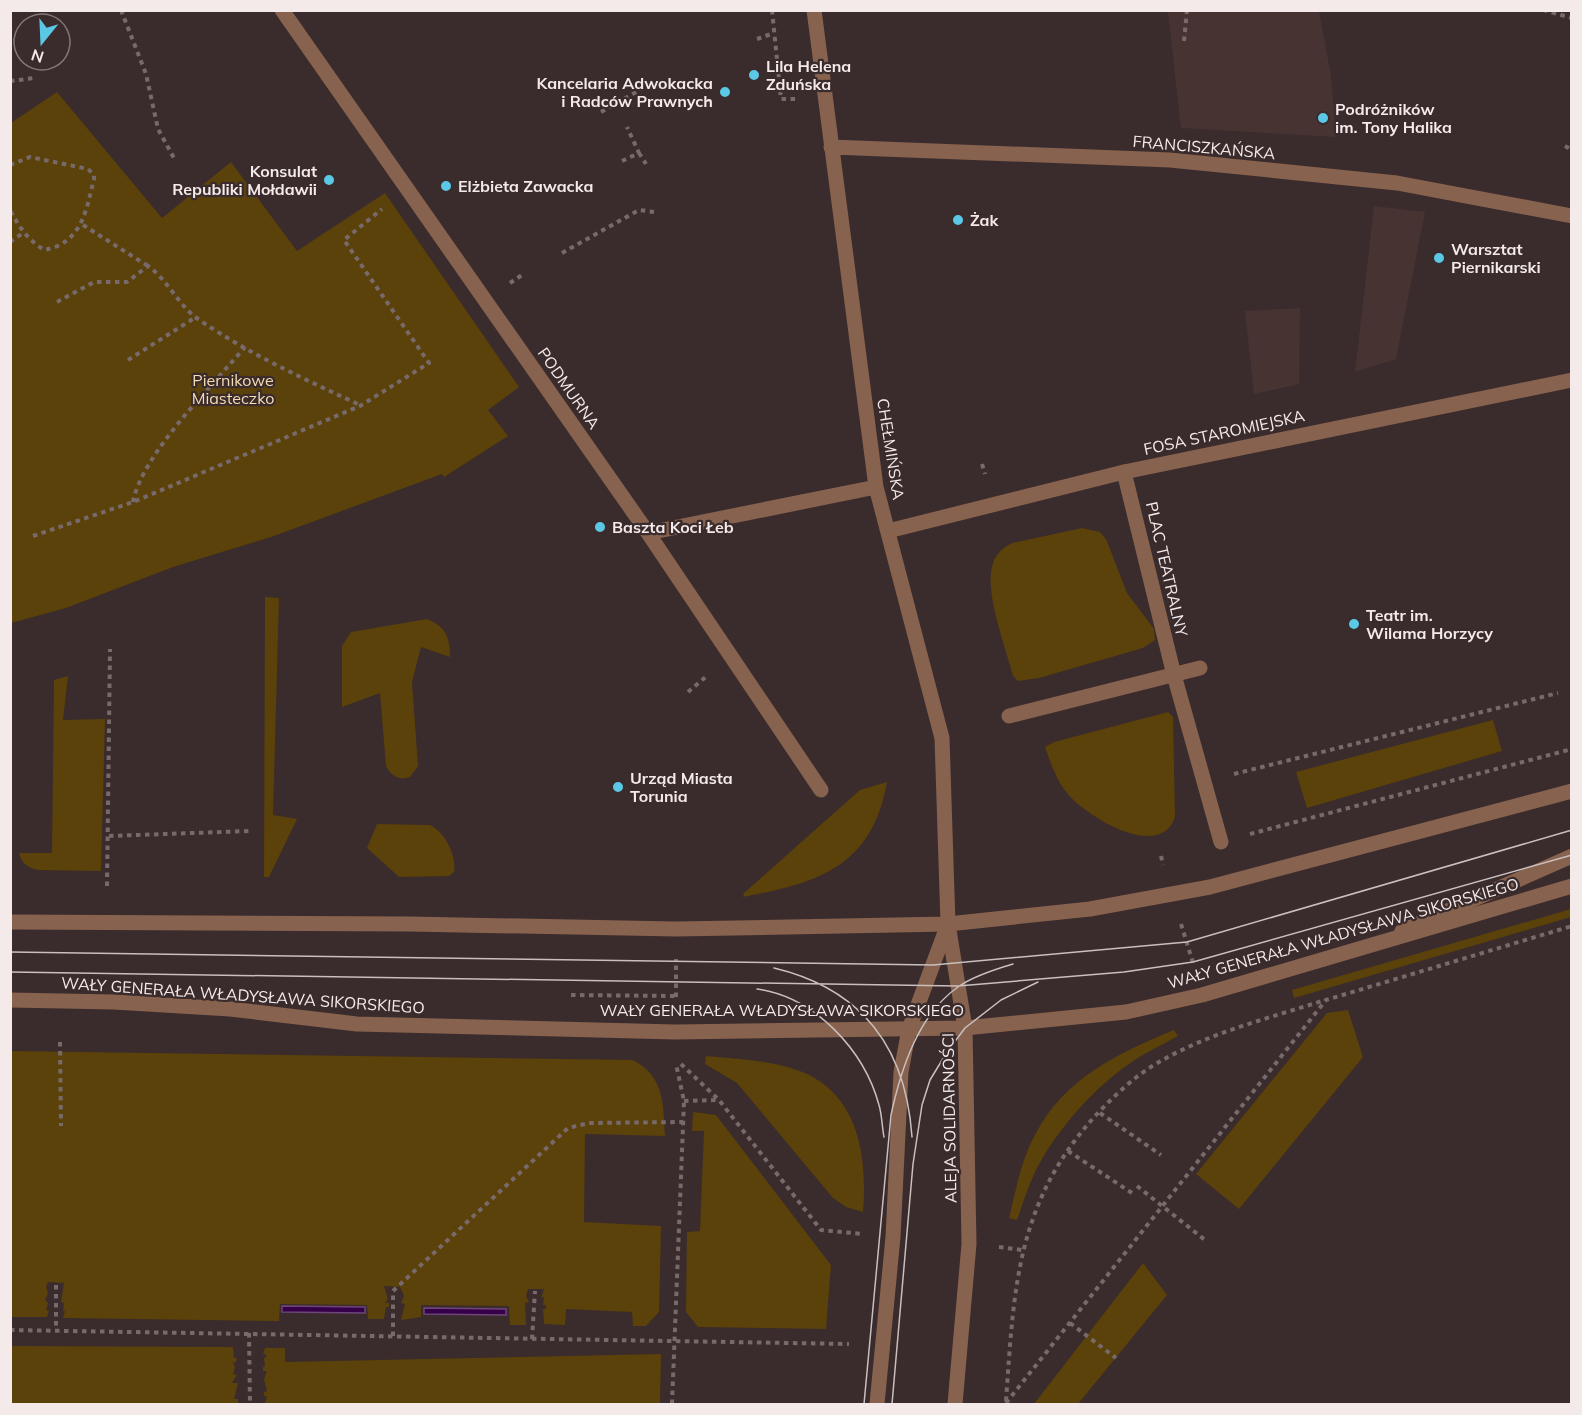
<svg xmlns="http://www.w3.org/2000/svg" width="1582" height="1415" viewBox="0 0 1582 1415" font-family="Mulish,sans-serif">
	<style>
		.built { fill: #483333 }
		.green { fill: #5b410a }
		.water { fill: #350049; stroke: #6e4679; stroke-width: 1.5 }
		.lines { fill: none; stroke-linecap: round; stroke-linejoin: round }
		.path { stroke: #786a6b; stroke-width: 4; stroke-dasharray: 4.5 4.5; stroke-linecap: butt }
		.service { stroke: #87624e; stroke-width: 15 }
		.pedestrian { stroke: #87624e; stroke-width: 15 }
		.minor { stroke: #87624e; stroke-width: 15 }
		.tertiary { stroke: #87624e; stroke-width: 15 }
		.tram { stroke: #cabfbf; stroke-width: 1.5 }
		.poi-dot { fill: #5bc8e6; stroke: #3a2b2c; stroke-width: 2 }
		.labels { text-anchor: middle; stroke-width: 4.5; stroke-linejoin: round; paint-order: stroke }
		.poi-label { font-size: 16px; font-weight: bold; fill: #f4eaea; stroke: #3a2b2c; text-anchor: start }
		.street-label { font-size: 16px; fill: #f4eaea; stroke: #3a2b2c }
		.park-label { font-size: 16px; fill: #f6dcb1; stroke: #3a2b2c }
	</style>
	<rect width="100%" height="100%" fill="#3a2b2c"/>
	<!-- built -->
	<path class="built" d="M 1168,11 L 1319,11 L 1331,76 L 1336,137 L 1181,128 Z
		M 1374,206 L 1425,212 L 1396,359 L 1355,372 Z
		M 1300,308 L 1299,384 L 1254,394 L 1245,311 Z"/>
	<!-- green -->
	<path class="green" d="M 57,92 L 162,218 L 231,162 L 297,251 L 385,193 L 519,387 L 488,410 L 508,436 L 444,477 L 442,474 L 274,536 L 173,567 L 66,608 L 11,623 L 11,123 Z
		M 1082,528 L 1100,532 L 1106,539 L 1127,593 L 1154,629 L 1155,640 L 1143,648 L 1039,678 L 1018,681 L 1013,676 C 1006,648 985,595 992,567 C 994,555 1002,548 1012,543 Z
		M 265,597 L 279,598 L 273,815 L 297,819 L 269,877 L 264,877 Z
		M 427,619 C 446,627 450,637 450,657 L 421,647 L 412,682 L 418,766 L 410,777 C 400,781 391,776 386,766 L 380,693 L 342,707 L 342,646 L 351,632 Z
		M 68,676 L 63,720 L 105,719 L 101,871 L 38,870 C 28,868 21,863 19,853 L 52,853 L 54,680 Z
		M 1168,712 L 1173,717 L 1175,817 C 1160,862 1085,816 1067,793 C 1056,780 1051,763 1045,747 L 1054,742 Z
		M 1493,720 L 1502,751 L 1307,808 L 1296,772 Z
		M 887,782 C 872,867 818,883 743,897 L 744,893 L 860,790 Z
		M 377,824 L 430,825 C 445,832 457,856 454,872 L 449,876 L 399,877 L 367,848 Z
		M 1571,909 L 1571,917 L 1294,998 L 1292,990 Z
		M 1348,1010 L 1363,1057 L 1239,1209 L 1196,1174 L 1327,1013 Z
		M 1174,1030 L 1178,1036 C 1162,1045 1144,1053 1129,1064 C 1093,1089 1058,1129 1037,1168 C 1029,1184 1023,1203 1017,1220 L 1009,1218 C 1016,1190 1021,1160 1035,1135 C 1064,1078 1119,1053 1174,1030 Z
		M 11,1051 L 633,1060 C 665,1077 663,1104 665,1136 L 585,1134 L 584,1222 L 661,1226 L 659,1312 L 646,1326 L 633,1326 L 632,1312 L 566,1309 L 565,1325 L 544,1324 L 543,1309 L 546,1309 L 546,1305 L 543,1305 L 544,1297 L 541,1298 L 544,1289 L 528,1289 L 526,1296 L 529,1302 L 525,1303 L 526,1325 L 510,1325 L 509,1306 L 421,1305 L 421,1317 L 401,1320 L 405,1304 L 401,1303 L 404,1296 L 400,1287 L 384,1286 L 388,1299 L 385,1303 L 389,1303 L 389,1307 L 386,1307 L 384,1319 L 368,1319 L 367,1305 L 280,1304 L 279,1321 L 63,1318 L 65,1311 L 63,1311 L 64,1303 L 61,1302 L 64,1283 L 48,1282 L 46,1286 L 48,1294 L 45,1299 L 48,1303 L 46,1310 L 49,1311 L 47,1317 L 11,1317 Z
		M 706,1056 C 736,1059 768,1060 797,1070 C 858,1091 868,1155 863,1212 L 846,1207 L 833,1198 L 737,1083 L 705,1064 Z
		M 693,1112 L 716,1115 L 831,1265 L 826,1329 L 698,1327 L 686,1312 L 687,1232 L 700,1231 L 704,1131 L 692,1131 Z
		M 1143,1263 L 1167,1295 L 1078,1404 L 1034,1404 Z
		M 11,1346 L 233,1347 L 234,1358 L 237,1358 L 236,1362 L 233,1363 L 235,1367 L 233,1374 L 237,1375 L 232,1383 L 238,1383 L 234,1399 L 238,1399 L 238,1403 L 11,1404 Z
		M 265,1348 L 285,1348 L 285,1362 L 661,1354 L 660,1404 L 267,1404 L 265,1403 L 267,1396 L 264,1396 L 264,1392 L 267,1391 L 264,1379 L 267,1371 L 263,1371 L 263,1367 L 265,1367 L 264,1359 L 267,1355 L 263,1354 Z"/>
	<!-- water -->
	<path class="water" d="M 282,1306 L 365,1307 L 365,1313 L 282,1312 Z
		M 424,1308 L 506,1309 L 506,1315 L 424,1314 Z"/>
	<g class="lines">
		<!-- path -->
		<path class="path" d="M 121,10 L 146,74 L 158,129 L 175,160
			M 772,10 L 781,99 L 796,99
			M 1543,10 L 1572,18
			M 757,39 L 774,33
			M 1184,41 L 1187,10
			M 10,81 L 35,78
			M 601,112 L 650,84
			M 1565,146 L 1572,150
			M 639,153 L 646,164
			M 622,161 L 639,153 L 627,127
			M 10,165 L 30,157 L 88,169 L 94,175 L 94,179 C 86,211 82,243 44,250 C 27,239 20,228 10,210
			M 83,225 L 148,266
			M 10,242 L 23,233
			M 562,253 L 639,210 L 654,212
			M 510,283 L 522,275
			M 57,302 L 94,282 L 127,282 L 148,266 C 168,280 178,305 198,319 C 249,354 304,379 360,405
			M 128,360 L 196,317
			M 982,464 L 985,474
			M 133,502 C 142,454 213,385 245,347
			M 33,536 L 133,502 L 360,406 L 429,363 L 344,240 L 382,209
			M 688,692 L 708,675
			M 1234,774 L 1558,693
			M 1250,834 L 1572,749
			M 109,836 L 249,831
			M 1161,856 L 1163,865
			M 107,886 L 110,649
			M 1181,924 L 1194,966
			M 571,995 L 676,996
			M 676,997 L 676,959
			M 60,1042 L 61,1126
			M 681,1064 L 719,1100 L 821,1230 L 863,1234
			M 684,1101 L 719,1100
			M 1100,1113 L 1161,1155
			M 1068,1151 L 1132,1193
			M 1137,1186 L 1205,1240
			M 999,1247 L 1022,1250
			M 56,1285 L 56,1330
			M 1070,1323 L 1116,1358
			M 10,1330 L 849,1344
			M 249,1333 L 250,1404
			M 393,1336 L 393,1291 L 568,1128 L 589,1123 L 683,1122
			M 532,1339 L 535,1291
			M 1006,1401 C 1014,1288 1016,1202 1097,1114 C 1115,1095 1136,1075 1159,1062 C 1211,1032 1270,1018 1325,1000
			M 1006,1403 L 1326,1000 L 1572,926
			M 672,1404 L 684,1101 L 676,1064"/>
		<!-- service -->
		<path class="service" d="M 1402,931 L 1572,856
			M 877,1404 L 893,1237 L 901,1072 L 909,1029 L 948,924"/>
		<!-- pedestrian -->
		<path class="pedestrian" d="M 1124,472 L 1174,675 L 1221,842
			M 1009,716 L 1200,668"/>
		<!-- minor -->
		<path class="minor" d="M 282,10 L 648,533 L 821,790
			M 814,10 L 876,487 L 942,738 L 948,924
			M 831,147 L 1170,160 L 1397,183 L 1572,216
			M 888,531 L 1124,472 L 1572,380
			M 648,533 L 876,487"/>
		<!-- tertiary -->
		<path class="tertiary" d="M 10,922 L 409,924 L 676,929 L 948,924 L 1090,909 L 1210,887 L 1572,791
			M 948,924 L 965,1028 L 969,1244 L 955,1404
			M 10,1000 L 114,1002 L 230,1009 L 357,1024 L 675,1032 L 965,1028 L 1126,1012 L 1202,995 L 1572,886"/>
		<!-- tram -->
		<path class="tram" d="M 10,952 L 933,965 L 1187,942 L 1572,830
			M 774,968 C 862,989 906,1048 912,1137
			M 10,972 L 958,986 L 1124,972 L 1193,962 L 1572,855
			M 757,989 C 815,997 864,1050 879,1105 C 882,1115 882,1127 884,1137
			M 864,1404 L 891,1115 C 901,1069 918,1015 958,987 C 973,976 996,969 1013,964
			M 892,1404 L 913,1164 L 922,1105 L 930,1080 L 947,1052 L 965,1028 L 1001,1000 L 1038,982"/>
	</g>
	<!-- markers -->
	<g class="poi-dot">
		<circle cx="754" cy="75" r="6"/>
		<circle cx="725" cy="92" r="6"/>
		<circle cx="1323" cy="118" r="6"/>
		<circle cx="329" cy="180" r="6"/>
		<circle cx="446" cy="186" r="6"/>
		<circle cx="958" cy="220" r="6"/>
		<circle cx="1439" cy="258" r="6"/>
		<circle cx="600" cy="527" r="6"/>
		<circle cx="1354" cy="624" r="6"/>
		<circle cx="618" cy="787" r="6"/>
	</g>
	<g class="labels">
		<!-- poi labels -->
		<g class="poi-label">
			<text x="766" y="72">Lila Helena<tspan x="766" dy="18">Zduńska</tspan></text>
			<text x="713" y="89" text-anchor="end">Kancelaria Adwokacka<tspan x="713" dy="18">i Radców Prawnych</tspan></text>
			<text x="1335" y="115">Podróżników<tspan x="1335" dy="18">im. Tony Halika</tspan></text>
			<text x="317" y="177" text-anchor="end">Konsulat<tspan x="317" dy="18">Republiki Mołdawii</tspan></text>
			<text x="458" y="192">Elżbieta Zawacka</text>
			<text x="970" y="226">Żak</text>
			<text x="1451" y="255">Warsztat<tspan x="1451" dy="18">Piernikarski</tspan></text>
			<text x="612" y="533">Baszta Koci Łeb</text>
			<text x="1366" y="621">Teatr im.<tspan x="1366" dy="18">Wilama Horzycy</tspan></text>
			<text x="630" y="784">Urząd Miasta<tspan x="630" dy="18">Torunia</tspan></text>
		</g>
		<!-- street labels -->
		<g class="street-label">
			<text transform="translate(1204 147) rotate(5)" y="6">FRANCISZKAŃSKA</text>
			<text transform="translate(569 388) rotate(55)" y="6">PODMURNA</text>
			<text transform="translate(1224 432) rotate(-12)" y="6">FOSA STAROMIEJSKA</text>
			<text transform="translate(891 449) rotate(81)" y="6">CHEŁMIŃSKA</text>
			<text transform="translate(1167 569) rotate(77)" y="6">PLAC TEATRALNY</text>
			<text transform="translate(1343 933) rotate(-16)" y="6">WAŁY GENERAŁA WŁADYSŁAWA SIKORSKIEGO</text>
			<text transform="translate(243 995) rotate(4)" y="6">WAŁY GENERAŁA WŁADYSŁAWA SIKORSKIEGO</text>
			<text x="782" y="1016">WAŁY GENERAŁA WŁADYSŁAWA SIKORSKIEGO</text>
			<text transform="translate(949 1118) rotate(-91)" y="6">ALEJA SOLIDARNOŚCI</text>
		</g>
		<!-- park labels -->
		<g class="park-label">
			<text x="233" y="386">Piernikowe<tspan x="233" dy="18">Miasteczko</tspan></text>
		</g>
	</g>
	<!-- border -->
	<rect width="1582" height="1415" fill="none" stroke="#f4eaea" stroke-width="24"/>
	<!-- north arrow -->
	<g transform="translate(42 42) rotate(198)"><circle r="28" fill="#3a2b2c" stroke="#847778" stroke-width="1.5"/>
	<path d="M0-4.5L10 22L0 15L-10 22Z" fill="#5bc8e6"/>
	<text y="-9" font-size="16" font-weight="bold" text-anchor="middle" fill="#f4eaea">N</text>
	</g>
</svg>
